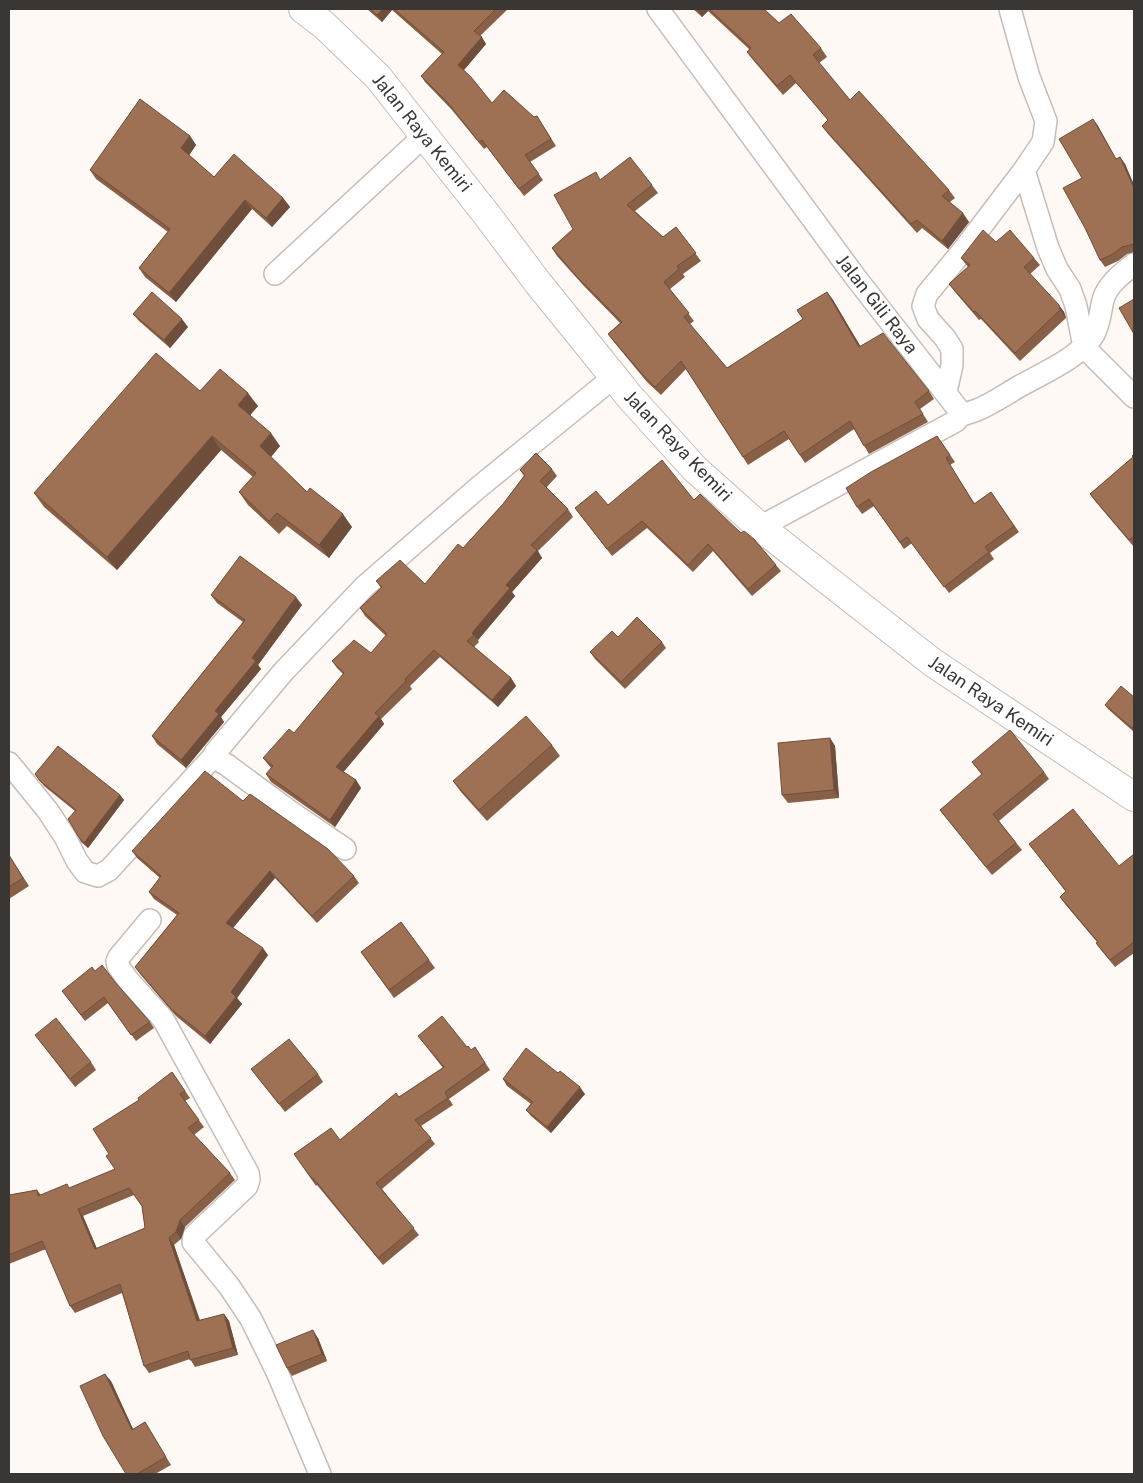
<svg xmlns="http://www.w3.org/2000/svg" width="1143" height="1483" viewBox="0 0 1143 1483" font-family="'Public Sans',sans-serif">
	<style>
		.lines { fill: none; stroke-linecap: round; stroke-linejoin: round }
		.minor-casing { stroke: #c6bdb7; stroke-width: 24 }
		.tertiary-casing { stroke: #c6bdb7; stroke-width: 30 }
		.minor { stroke: #fff; stroke-width: 21 }
		.tertiary { stroke: #fff; stroke-width: 28 }
		.wall { fill: #886048; fill-rule: evenodd }
		.shaded-wall { fill: #6f4e3b }
		.building { fill: #9e7054; stroke: #6f4e3b; fill-rule: evenodd }
		.labels { text-anchor: middle; stroke-width: 5; stroke-linejoin: round; paint-order: stroke }
		.street-label { font-size: 18px; fill: #393634; stroke: #fff }
	</style>
	<rect width="100%" height="100%" fill="#fff9f6"/>
	<g class="lines">
		<!-- minor casing -->
		<g class="minor-casing">
			<path id="minor" d="M 658,9 L 856,278 L 958,409 L 959,416 L 956,421 L 760,527
				M 1024,170 L 1048,248 L 1057,269 L 1070,289 L 1076,306 L 1084,347 L 1134,397
				M 275,274 L 425,135
				M 946,392 L 952,365 L 952,349 L 945,338 L 928,319 L 923,306 L 927,294 L 961,253 L 1024,170 L 1043,142 L 1046,121 L 1029,77 L 1010,9
				M 959,416 C 965,414 971,412 977,410 C 992,404 1006,394 1020,386 C 1043,373 1081,357 1094,334 C 1101,321 1100,309 1104,297 C 1109,283 1123,273 1134,264
				M 9,763 L 48,811 L 65,837 L 77,861 L 85,872 L 98,876 L 109,870 L 119,859 L 213,757
				M 345,849 L 292,813 L 227,765 L 213,757 L 215,753 L 284,671 L 365,586 L 479,487 L 614,377
				M 150,920 L 119,957 L 117,961 L 118,966 L 128,980 L 163,1019 L 248,1173 L 249,1179 L 247,1186 L 194,1236 L 193,1242 L 229,1286 L 251,1319 L 277,1372 L 320,1474"/>
		</g>
		<!-- tertiary casing -->
		<g class="tertiary-casing">
			<path id="tertiary" d="M 303,9 L 324,25 L 378,77 L 487,215 L 538,283 L 614,377 L 629,396 L 695,469 L 760,527 L 932,662 L 1134,797"/>
		</g>
		<!-- minor -->
		<use href="#minor" class="minor"/>
		<!-- tertiary -->
		<use href="#tertiary" class="tertiary"/>
	</g>
	<!-- wall -->
	<path class="wall" d="M 367,9 L 508,9 L 480,36 L 486,44 L 464,70 L 492,103 L 534,117 L 537,116 L 556,146 L 530,162 L 543,180 L 524,196 L 487,147 L 484,149 L 452,110 L 425,82 L 421,76 L 442,54 L 392,10 L 382,22 Z
		M 693,9 L 764,9 L 779,23 L 821,48 L 827,57 L 819,63 L 850,100 L 949,190 L 955,198 L 950,202 L 969,222 L 948,249 L 922,228 L 917,233 L 828,134 L 822,126 L 828,120 L 796,83 L 783,95 L 753,60 L 747,52 L 749,49 L 708,11 L 702,17 Z
		M 1093,119 L 1098,126 L 1116,159 L 1120,157 L 1125,164 L 1134,185 L 1134,252 L 1127,254 L 1118,261 L 1105,267 L 1100,260 L 1082,178 Z
		M 190,136 L 196,145 L 189,155 L 214,177 L 283,198 L 290,207 L 272,227 L 252,209 L 176,302 L 145,277 L 139,268 L 168,232 L 96,179 L 90,170 Z
		M 601,179 L 652,185 L 658,193 L 635,211 L 663,237 L 676,227 L 701,261 L 683,274 L 685,277 L 670,289 L 694,321 L 690,324 L 727,368 L 803,319 L 827,292 L 833,300 L 860,346 L 929,391 L 934,399 L 920,409 L 928,422 L 869,454 L 854,429 L 805,463 L 789,439 L 748,465 L 686,369 L 661,395 L 647,382 L 614,342 L 608,334 L 620,323 L 583,285 L 557,256 L 552,248 L 573,229 Z
		M 996,242 L 1034,258 L 1040,265 L 1030,274 L 1064,312 L 1066,318 L 1020,361 L 981,319 L 979,320 L 955,292 L 949,284 L 968,267 L 961,258 Z
		M 133,314 L 188,327 L 170,348 L 139,321 Z
		M 200,391 L 258,406 L 250,415 L 280,446 L 271,457 L 307,492 L 352,527 L 329,558 L 287,526 L 279,534 L 248,505 L 239,492 L 253,477 L 221,450 L 117,570 L 44,507 L 34,493 Z
		M 937,436 L 955,462 L 950,465 L 975,504 L 991,492 L 1019,532 L 990,553 L 994,559 L 949,593 L 912,543 L 904,549 L 874,506 L 862,514 L 857,507 Z
		M 1134,454 L 1134,547 L 1095,501 L 1090,494 L 1133,457 Z
		M 552,469 L 557,476 L 546,488 L 568,509 L 573,517 L 538,551 L 542,558 L 512,592 L 515,596 L 478,640 L 479,642 L 474,647 L 511,678 L 516,686 L 498,707 L 440,657 L 410,686 L 412,689 L 381,719 L 384,724 L 343,772 L 356,780 L 361,788 L 335,827 L 271,782 L 266,774 L 271,768 L 263,758 L 294,733 L 343,674 L 337,668 L 332,661 L 371,653 L 386,636 L 365,616 L 360,608 L 381,588 L 376,581 L 425,584 L 463,548 L 503,504 L 524,476 L 520,470 Z
		M 694,500 L 741,533 L 776,565 L 781,571 L 752,596 L 713,551 L 693,572 L 647,528 L 612,556 L 575,508 L 608,505 Z
		M 211,595 L 302,605 L 258,665 L 261,669 L 221,717 L 224,722 L 186,768 L 157,744 L 152,736 L 243,622 L 217,603 Z
		M 618,637 L 662,642 L 666,648 L 625,689 L 595,659 L 590,652 Z
		M 1134,697 L 1134,732 L 1108,709 L 1105,705 Z
		M 830,738 L 835,746 L 839,798 L 788,803 L 782,795 Z
		M 552,745 L 560,756 L 487,821 L 461,792 L 453,781 Z
		M 972,762 L 1044,772 L 1049,779 L 999,821 L 1022,850 L 992,875 L 940,810 L 982,775 Z
		M 35,774 L 120,795 L 124,800 L 88,848 L 81,842 L 78,836 L 75,811 L 44,786 Z
		M 243,801 L 354,876 L 359,883 L 317,923 L 275,878 L 233,928 L 268,955 L 237,998 L 242,1004 L 210,1044 L 176,1016 L 140,974 L 135,967 L 177,915 L 154,899 L 149,892 L 160,878 L 137,858 L 132,851 Z
		M 1029,844 L 1119,866 L 1134,854 L 1134,953 L 1115,967 L 1101,950 L 1096,943 L 1097,942 L 1065,904 L 1060,897 L 1066,892 Z
		M 9,855 L 29,886 L 9,899 Z
		M 401,922 L 435,968 L 394,998 L 361,952 Z
		M 95,971 L 115,983 L 150,1022 L 154,1028 L 136,1041 L 108,1003 L 85,1021 L 62,991 Z
		M 35,1035 L 91,1062 L 96,1070 L 75,1087 Z
		M 418,1036 L 467,1047 L 471,1050 L 475,1047 L 490,1070 L 449,1099 L 453,1105 L 421,1126 L 435,1144 L 382,1189 L 419,1235 L 383,1265 L 317,1185 L 316,1186 L 294,1154 L 340,1140 L 399,1097 L 443,1068 Z
		M 251,1069 L 318,1074 L 323,1082 L 285,1112 Z
		M 172,1072 L 190,1098 L 185,1101 L 204,1127 L 194,1135 L 230,1173 L 235,1180 L 185,1227 L 181,1239 L 174,1245 L 200,1320 L 224,1314 L 229,1321 L 238,1355 L 195,1367 L 190,1359 L 149,1373 L 144,1366 L 122,1293 L 75,1313 L 70,1306 L 46,1249 L 9,1264 L 9,1195 L 37,1190 L 41,1195 L 70,1188 L 115,1169 L 109,1154 L 139,1100 ZM 134,1195 L 142,1206 L 145,1228 L 97,1249 L 83,1216 Z
		M 503,1079 L 585,1094 L 551,1133 L 531,1116 L 526,1110 L 531,1104 L 507,1086 Z
		M 318,1338 L 327,1361 L 292,1376 L 287,1368 Z
		M 111,1381 L 133,1429 L 145,1422 L 171,1465 L 155,1474 L 126,1474 Z"/>
	<!-- shaded-wall -->
	<path class="shaded-wall" d="M 383,9 L 391,9 L 392,10 L 382,22 L 377,15 Z
		M 697,9 L 707,9 L 708,11 L 702,17 Z
		M 482,37 L 486,44 L 463,71 L 458,65 Z
		M 1093,119 L 1098,126 L 1120,166 L 1116,159 Z
		M 190,136 L 196,145 L 188,157 L 181,148 Z
		M 1120,157 L 1125,164 L 1134,185 L 1134,188 Z
		M 283,198 L 290,207 L 272,227 L 266,218 Z
		M 245,200 L 252,209 L 176,302 L 169,293 Z
		M 963,213 L 969,222 L 948,249 L 942,241 Z
		M 827,292 L 833,300 L 865,354 L 859,347 Z
		M 1059,305 L 1064,312 L 1066,318 L 1060,310 Z
		M 182,319 L 188,327 L 170,348 L 164,340 Z
		M 248,393 L 258,406 L 247,419 L 238,405 Z
		M 271,433 L 280,446 L 269,459 L 260,446 Z
		M 212,436 L 221,450 L 117,570 L 107,557 Z
		M 343,514 L 352,527 L 329,558 L 319,545 Z
		M 537,550 L 542,558 L 512,592 L 515,596 L 478,640 L 472,633 L 506,585 Z
		M 296,597 L 302,605 L 258,665 L 261,669 L 221,717 L 224,722 L 186,768 L 181,760 L 252,658 Z
		M 511,678 L 516,686 L 498,707 L 492,700 Z
		M 379,716 L 384,724 L 341,775 L 336,767 Z
		M 830,738 L 835,746 L 839,798 L 834,790 Z
		M 356,780 L 361,788 L 335,827 L 330,820 Z
		M 120,795 L 124,800 L 88,848 L 84,843 Z
		M 270,871 L 275,878 L 231,930 L 226,923 Z
		M 263,948 L 268,955 L 237,998 L 242,1004 L 210,1044 L 205,1036 L 231,992 Z
		M 580,1087 L 585,1094 L 551,1133 L 547,1127 Z
		M 78,1209 L 83,1216 L 100,1256 L 95,1249 Z
		M 180,1220 L 185,1227 L 181,1239 L 176,1232 Z
		M 169,1238 L 174,1245 L 202,1328 L 197,1321 Z
		M 224,1314 L 229,1321 L 238,1355 L 233,1348 Z
		M 313,1330 L 318,1338 L 327,1361 L 322,1354 Z
		M 105,1374 L 111,1381 L 137,1438 L 132,1430 Z"/>
	<!-- building -->
	<path class="building" d="M 370,9 L 383,9 L 377,15 Z
		M 394,9 L 496,9 L 474,31 L 482,37 L 458,65 L 471,77 L 492,103 L 504,90 L 534,117 L 537,116 L 551,139 L 525,155 L 539,174 L 519,189 L 482,140 L 479,142 L 448,103 L 421,76 L 444,52 Z
		M 709,9 L 764,9 L 779,23 L 791,14 L 821,48 L 813,55 L 850,100 L 859,91 L 949,190 L 942,196 L 963,213 L 942,241 L 917,220 L 911,224 L 822,126 L 828,120 L 790,75 L 777,86 L 747,52 L 751,48 Z
		M 140,99 L 190,136 L 181,148 L 214,177 L 234,154 L 283,198 L 266,218 L 245,200 L 169,293 L 139,268 L 170,229 L 90,170 Z
		M 1093,119 L 1116,159 L 1120,157 L 1134,188 L 1134,244 L 1122,247 L 1113,254 L 1100,260 L 1085,228 L 1063,188 L 1082,178 L 1059,139 Z
		M 630,157 L 652,185 L 627,205 L 663,237 L 676,227 L 696,253 L 677,266 L 679,269 L 664,282 L 689,313 L 684,317 L 727,368 L 803,319 L 797,310 L 827,292 L 859,347 L 883,333 L 929,391 L 915,402 L 923,414 L 864,446 L 850,421 L 800,455 L 784,431 L 743,457 L 681,361 L 655,387 L 642,374 L 608,334 L 622,322 L 577,277 L 552,248 L 573,229 L 554,195 L 596,172 L 600,180 Z
		M 983,230 L 996,242 L 1010,230 L 1034,258 L 1024,267 L 1059,305 L 1060,310 L 1015,353 L 975,311 L 974,312 L 949,284 L 970,265 L 961,258 Z
		M 152,292 L 182,319 L 164,340 L 133,314 Z
		M 1134,299 L 1134,334 L 1119,308 Z
		M 156,353 L 200,391 L 220,369 L 248,393 L 238,405 L 271,433 L 260,446 L 307,492 L 310,488 L 343,514 L 319,545 L 277,513 L 269,521 L 239,492 L 256,473 L 212,436 L 107,557 L 34,493 Z
		M 937,436 L 950,455 L 946,458 L 974,504 L 991,492 L 1014,526 L 985,547 L 989,552 L 944,587 L 907,537 L 900,542 L 869,499 L 857,507 L 846,488 L 871,472 Z
		M 536,453 L 552,469 L 540,481 L 568,509 L 531,545 L 537,550 L 506,585 L 510,588 L 472,633 L 474,635 L 467,641 L 511,678 L 492,700 L 434,650 L 405,679 L 406,681 L 375,713 L 379,716 L 336,767 L 356,780 L 330,820 L 266,774 L 273,766 L 263,758 L 289,729 L 294,733 L 344,673 L 332,661 L 354,640 L 371,653 L 387,634 L 360,608 L 382,587 L 376,581 L 400,560 L 425,584 L 458,544 L 463,548 L 503,504 L 525,475 L 520,470 Z
		M 1134,454 L 1134,536 L 1129,540 L 1090,494 L 1133,457 L 1132,456 Z
		M 662,460 L 694,500 L 700,494 L 741,533 L 744,531 L 754,539 L 776,565 L 748,589 L 708,544 L 688,565 L 642,521 L 607,549 L 575,508 L 596,491 L 608,505 Z
		M 240,556 L 296,597 L 252,658 L 256,661 L 215,711 L 219,714 L 181,760 L 152,736 L 245,620 L 211,595 Z
		M 637,617 L 662,642 L 621,682 L 590,652 L 612,631 L 618,637 Z
		M 1121,686 L 1134,697 L 1134,726 L 1132,728 L 1105,705 Z
		M 526,716 L 552,745 L 479,810 L 453,781 Z
		M 1010,730 L 1044,772 L 993,814 L 1016,843 L 986,867 L 940,810 L 982,774 L 972,762 Z
		M 830,738 L 834,790 L 782,795 L 778,743 Z
		M 58,746 L 120,795 L 84,843 L 78,836 L 68,819 L 76,810 L 40,781 L 35,774 Z
		M 205,771 L 243,801 L 250,794 L 328,849 L 354,876 L 312,916 L 270,871 L 226,923 L 263,948 L 231,992 L 236,997 L 205,1036 L 171,1009 L 135,967 L 179,913 L 149,892 L 161,876 L 132,851 Z
		M 1073,809 L 1119,866 L 1134,854 L 1134,942 L 1110,960 L 1096,943 L 1098,942 L 1060,897 L 1066,891 L 1029,844 Z
		M 9,855 L 23,878 L 9,887 Z
		M 401,922 L 429,960 L 389,990 L 361,952 Z
		M 102,965 L 115,982 L 150,1022 L 131,1035 L 104,997 L 81,1015 L 62,991 L 92,967 L 95,971 Z
		M 442,1016 L 467,1047 L 468,1046 L 471,1050 L 475,1047 L 485,1063 L 445,1092 L 448,1098 L 415,1120 L 431,1138 L 376,1183 L 414,1228 L 378,1258 L 313,1178 L 312,1179 L 294,1154 L 331,1128 L 340,1140 L 396,1093 L 399,1097 L 444,1067 L 418,1036 Z
		M 56,1018 L 91,1062 L 70,1079 L 35,1035 Z
		M 289,1039 L 318,1074 L 279,1104 L 251,1069 Z
		M 526,1048 L 558,1073 L 560,1071 L 580,1087 L 547,1127 L 526,1110 L 533,1102 L 503,1079 Z
		M 172,1072 L 185,1091 L 180,1094 L 199,1120 L 188,1128 L 230,1173 L 180,1220 L 176,1232 L 169,1238 L 197,1321 L 224,1314 L 233,1348 L 190,1360 L 188,1351 L 144,1366 L 120,1284 L 70,1306 L 42,1241 L 9,1255 L 9,1195 L 37,1190 L 38,1196 L 67,1184 L 69,1188 L 115,1169 L 106,1156 L 109,1154 L 93,1129 L 139,1100 L 138,1098 ZM 129,1188 L 142,1206 L 145,1228 L 95,1249 L 78,1209 Z
		M 313,1330 L 322,1354 L 287,1368 L 276,1345 Z
		M 105,1374 L 132,1430 L 145,1422 L 166,1457 L 137,1474 L 126,1474 L 103,1436 L 80,1386 Z"/>
	<g class="labels">
		<!-- street labels -->
		<g class="street-label">
			<text transform="translate(422 133) rotate(51)" y="6">Jalan Raya Kemiri</text>
			<text transform="translate(877 304) rotate(52)" y="6">Jalan Gili Raya</text>
			<text transform="translate(678 446) rotate(46)" y="6">Jalan Raya Kemiri</text>
			<text transform="translate(991 701) rotate(34)" y="6">Jalan Raya Kemiri</text>
		</g>
	</g>
	<!-- border -->
	<rect width="1143" height="1483" fill="none" stroke="#393634" stroke-width="20"/>
</svg>
